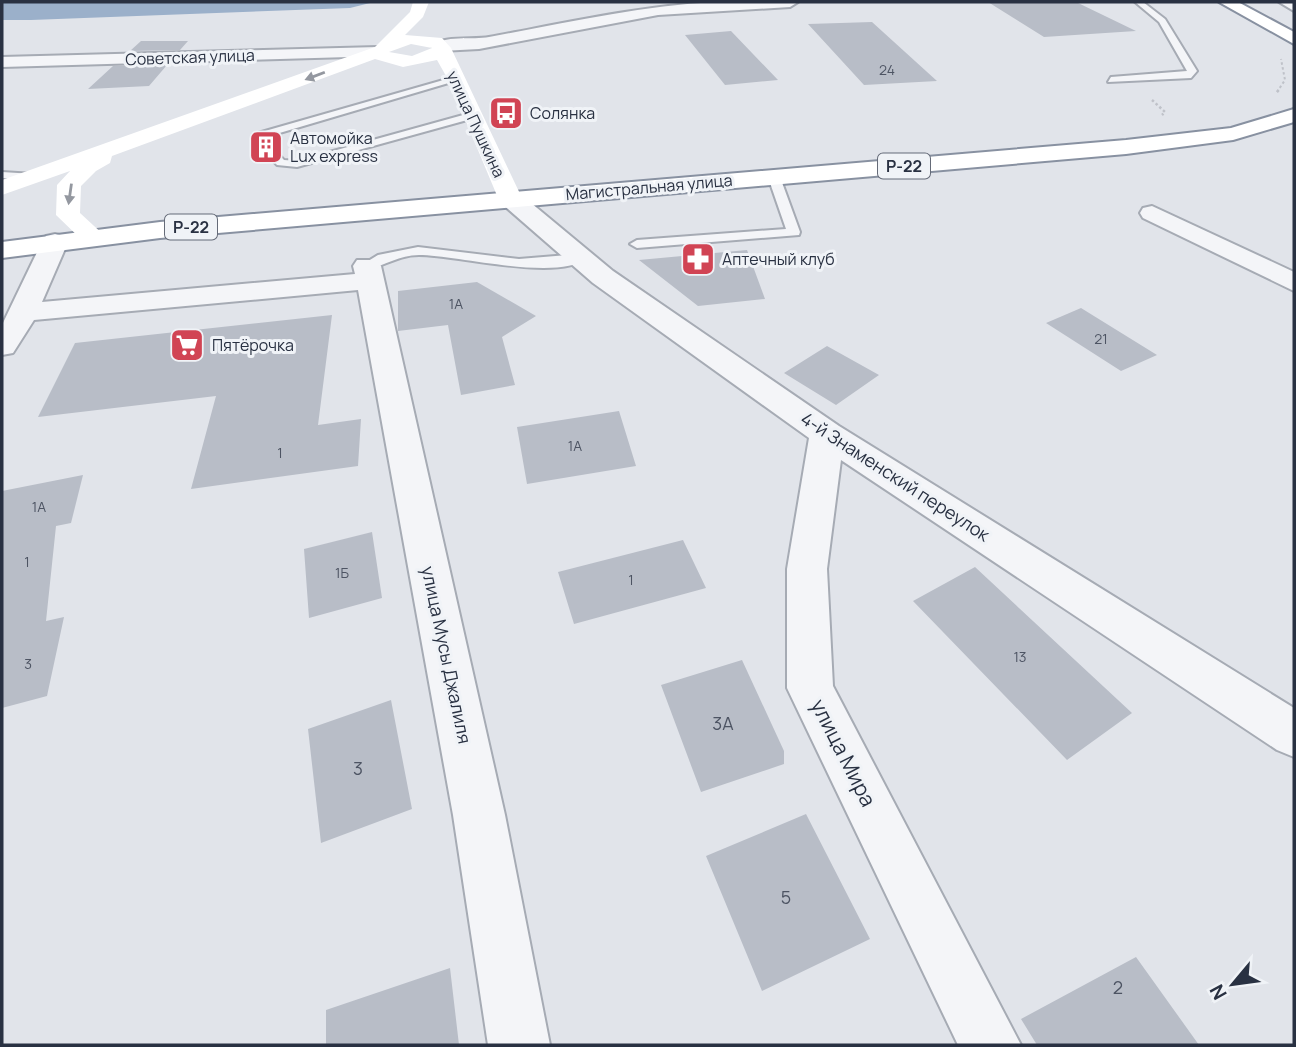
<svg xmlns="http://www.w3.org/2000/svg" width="1296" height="1047" viewBox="0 0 1296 1047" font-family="Manrope,sans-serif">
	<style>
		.water { fill: #9bb0ca }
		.building { fill: #b8bdc7 }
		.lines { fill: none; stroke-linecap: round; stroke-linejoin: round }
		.service-casing { stroke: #a6abb4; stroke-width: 4 }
		.minor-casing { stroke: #a6abb4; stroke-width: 4 }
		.trunk-casing { stroke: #8891a1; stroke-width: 4 }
		.path-far1 { stroke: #bfc2c9; stroke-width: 2; stroke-dasharray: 2.5 2.5; stroke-linecap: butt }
		.path { stroke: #bfc2c9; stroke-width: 2.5; stroke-dasharray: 2.5 2.5; stroke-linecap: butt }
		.service { fill: #f4f5f8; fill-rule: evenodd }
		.minor { fill: #f4f5f8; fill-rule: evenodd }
		.secondary { fill: #fff; fill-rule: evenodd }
		.trunk { fill: #fff; fill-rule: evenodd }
		.oneway { fill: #9498a0 }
		.labels { text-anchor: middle; stroke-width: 6; stroke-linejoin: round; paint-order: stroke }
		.number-label { font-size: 14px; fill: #4d5463 }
		.far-street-label { font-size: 16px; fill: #293142; stroke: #f0f3f7 }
		.far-poi-label { font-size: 16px; fill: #293142; stroke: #f0f3f7; text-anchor: start }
		.shield { fill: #f0f3f7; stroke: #656b78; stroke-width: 2 }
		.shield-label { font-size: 16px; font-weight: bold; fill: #293142 }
		.street-label { font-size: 18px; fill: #293142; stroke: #f0f3f7 }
		.near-number-label { font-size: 18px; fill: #4d5463 }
		.near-street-label { font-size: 21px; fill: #293142; stroke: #f0f3f7 }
	</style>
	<rect width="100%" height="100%" fill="#e1e4ea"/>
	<!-- water -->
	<path class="water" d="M 2,2 L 374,2 L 350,8 L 31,20 L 2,20 Z"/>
	<!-- building -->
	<path class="building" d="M 988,2 L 1076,2 L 1136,31 L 1044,37 Z
		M 872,22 L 937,81 L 864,85 L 808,24 Z
		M 731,31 L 778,80 L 725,85 L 685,35 Z
		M 141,41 L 188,41 L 180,50 L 130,51 Z
		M 167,65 L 149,86 L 88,89 L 113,66 Z
		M 747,250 L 765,299 L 698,306 L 639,260 Z
		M 477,282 L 536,316 L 502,337 L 515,385 L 461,395 L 448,325 L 398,331 L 398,291 Z
		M 1081,308 L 1157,355 L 1121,371 L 1046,323 Z
		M 332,315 L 318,425 L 361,419 L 358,466 L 191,489 L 216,396 L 38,417 L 75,343 Z
		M 827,346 L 879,375 L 836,405 L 784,373 Z
		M 619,411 L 636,466 L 527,484 L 517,427 Z
		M 83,475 L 71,523 L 56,526 L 46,621 L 64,617 L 47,696 L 2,708 L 2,491 Z
		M 372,532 L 382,598 L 309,618 L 304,549 Z
		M 683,540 L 706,588 L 574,624 L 558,572 Z
		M 975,567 L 1132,713 L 1067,760 L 913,601 Z
		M 742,660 L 784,751 L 784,764 L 701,792 L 661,685 Z
		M 391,700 L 412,809 L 321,843 L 308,729 Z
		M 806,814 L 870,939 L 762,991 L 706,856 Z
		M 1136,957 L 1199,1045 L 1037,1045 L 1021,1019 Z
		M 450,968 L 459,1045 L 326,1045 L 326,1010 Z"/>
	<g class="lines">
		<!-- service casing -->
		<g class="service-casing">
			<path id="service" d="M 1135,2 L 1143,2 L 1165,19 L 1197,71 L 1191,78 L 1108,82 L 1111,77 L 1187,71 L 1159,22 Z
				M 454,77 L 462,79 L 266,137 L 266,144 L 258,144 L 254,139 L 258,133 Z
				M 474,112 L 478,113 L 478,117 L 297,167 L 277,165 L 264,151 L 274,149 L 284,160 L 297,161 Z
				M 2,172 L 34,174 L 40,177 L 34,180 L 2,178 Z
				M 774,174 L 780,177 L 800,232 L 799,235 L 637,248 L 630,244 L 637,240 L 786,229 L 768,177 Z
				M 418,247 L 519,259 L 580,254 L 587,258 C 558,282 457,255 419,255 C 399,255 386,265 367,270 L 360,266 L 378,255 Z"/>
		</g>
		<!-- minor casing -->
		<g class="minor-casing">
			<path id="minor" d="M 716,2 L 798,2 L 790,7 L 658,15 L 479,49 L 441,51 L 432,46 C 442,35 474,40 489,37 C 565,23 639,6 716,2 Z
				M 1279,2 L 1294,2 L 1294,11 Z
				M 378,47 L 384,48 L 387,52 L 384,56 L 2,67 L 2,57 Z
				M 510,191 L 519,193 L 613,271 L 839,426 L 1294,708 L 1294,757 L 1277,750 L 841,460 L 827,569 L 833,686 L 1021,1045 L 958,1045 L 787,688 L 787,569 L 809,438 L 593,283 L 501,203 L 498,198 L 501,193 Z
				M 1152,206 L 1294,272 L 1294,291 L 1143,218 L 1140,213 L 1143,208 Z
				M 55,234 L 64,236 L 68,242 L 42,302 L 355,274 L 353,266 L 357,260 L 377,260 L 381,266 L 505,815 L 550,1045 L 488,1045 L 453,815 L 358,290 L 34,320 L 13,353 L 2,355 L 2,325 L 42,242 L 46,236 Z"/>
		</g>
		<!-- trunk casing -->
		<g class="trunk-casing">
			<path id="trunk" d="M 1219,2 L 1238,2 L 1294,32 L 1294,44 Z
				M 1294,109 L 1294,122 L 1233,140 L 1126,154 L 160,238 L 2,258 L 2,242 L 160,222 L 1126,140 L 1231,128 Z"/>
		</g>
		<!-- path-far1 -->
		<path class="path-far1" d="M 1277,92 L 1285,80 L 1281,59"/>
		<!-- path -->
		<path class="path" d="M 1277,92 L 1279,90
			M 1152,100 L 1165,112 L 1162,115"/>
		<!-- service -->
		<use href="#service" class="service"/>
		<!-- minor -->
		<use href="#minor" class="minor"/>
		<!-- secondary -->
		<path class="secondary" d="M 413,2 L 429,2 L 423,17 L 405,35 L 442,38 L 451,48 L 522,198 L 519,203 L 501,203 L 498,198 L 450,83 L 437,60 L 403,67 L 375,59 L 112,156 L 110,163 L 96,171 L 81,186 L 80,213 L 106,237 L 102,242 L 84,242 L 56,215 L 57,185 L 70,171 L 2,195 L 2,180 L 375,47 L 410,12 ZM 411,44 L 432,48 L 412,56 L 389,52 Z"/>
		<!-- trunk -->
		<use href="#trunk" class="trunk"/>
	</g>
	<!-- one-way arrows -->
	<defs><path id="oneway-solid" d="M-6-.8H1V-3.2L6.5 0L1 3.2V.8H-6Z" transform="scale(1.75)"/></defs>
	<g class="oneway">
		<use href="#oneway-solid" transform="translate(315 76) rotate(159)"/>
		<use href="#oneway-solid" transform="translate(70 194) rotate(98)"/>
	</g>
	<!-- icons -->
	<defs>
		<g id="bus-square" transform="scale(1.75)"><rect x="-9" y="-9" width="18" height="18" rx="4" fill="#d14454" stroke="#f0f3f7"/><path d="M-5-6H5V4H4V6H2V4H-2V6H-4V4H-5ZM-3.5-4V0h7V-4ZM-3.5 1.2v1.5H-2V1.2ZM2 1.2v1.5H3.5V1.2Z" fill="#fff"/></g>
		<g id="building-square" transform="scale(1.75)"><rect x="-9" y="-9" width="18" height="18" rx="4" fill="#d14454" stroke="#f0f3f7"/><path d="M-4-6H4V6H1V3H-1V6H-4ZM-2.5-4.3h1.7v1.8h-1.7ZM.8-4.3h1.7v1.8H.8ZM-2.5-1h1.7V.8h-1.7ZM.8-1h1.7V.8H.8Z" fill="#fff"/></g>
		<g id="pharmacy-square" transform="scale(1.75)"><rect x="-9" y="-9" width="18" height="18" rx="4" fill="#d14454" stroke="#f0f3f7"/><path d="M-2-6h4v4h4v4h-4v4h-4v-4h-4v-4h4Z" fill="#fff"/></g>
		<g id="supermarket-square" transform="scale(1.75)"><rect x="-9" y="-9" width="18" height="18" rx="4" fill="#d14454" stroke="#f0f3f7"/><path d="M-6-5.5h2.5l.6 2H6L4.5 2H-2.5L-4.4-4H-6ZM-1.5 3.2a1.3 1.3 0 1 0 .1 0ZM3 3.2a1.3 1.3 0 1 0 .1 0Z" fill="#fff"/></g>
	</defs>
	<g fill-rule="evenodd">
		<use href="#bus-square" x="506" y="113"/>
		<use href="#building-square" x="266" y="147"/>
		<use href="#pharmacy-square" x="698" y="259"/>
		<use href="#supermarket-square" x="187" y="345"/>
	</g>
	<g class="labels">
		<!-- number labels -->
		<g class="number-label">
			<text x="887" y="75">24</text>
			<text x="456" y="309">1А</text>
			<text x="1101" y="344">21</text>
			<text x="575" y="451">1А</text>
			<text x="280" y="458">1</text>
			<text x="39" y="512">1А</text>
			<text x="27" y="567">1</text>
			<text x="342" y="578">1Б</text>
			<text x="631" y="585">1</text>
			<text x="1020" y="662">13</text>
			<text x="28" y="669">3</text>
		</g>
		<!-- far-street labels -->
		<g class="far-street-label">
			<text transform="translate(190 57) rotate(-2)" y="6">Советская улица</text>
			<text transform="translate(476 124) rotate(65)" y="6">улица Пушкина</text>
			<text transform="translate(649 187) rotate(-5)" y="6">Магистральная улица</text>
		</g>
		<!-- far-poi labels -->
		<g class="far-poi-label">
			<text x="530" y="119">Солянка</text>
			<text x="290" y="144">Автомойка<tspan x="290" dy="18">Lux express</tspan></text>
			<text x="722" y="265">Аптечный клуб</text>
			<text x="212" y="351">Пятёрочка</text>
		</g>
		<!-- shield labels -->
		<g class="shield">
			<rect x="878" y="153.5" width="52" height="25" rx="5"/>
			<rect x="165" y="214.5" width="52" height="25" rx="5"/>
		</g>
		<g class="shield-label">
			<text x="904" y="172">Р-22</text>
			<text x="191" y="233">Р-22</text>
		</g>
		<!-- street labels -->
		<g class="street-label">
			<text transform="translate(895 477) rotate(33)" y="6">4-й Знаменский переулок</text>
			<text transform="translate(446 655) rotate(78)" y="6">улица Мусы Джалиля</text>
		</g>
		<!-- near-number labels -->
		<g class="near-number-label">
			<text x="723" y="730">3А</text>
			<text x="358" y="775">3</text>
			<text x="786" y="904">5</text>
			<text x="1118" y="994">2</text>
		</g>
		<!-- near-street labels -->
		<g class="near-street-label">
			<text transform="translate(843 753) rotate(63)" y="7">улица Мира</text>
		</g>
	</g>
	<!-- border -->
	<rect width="1296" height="1047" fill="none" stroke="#293142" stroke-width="7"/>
	<!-- north arrow -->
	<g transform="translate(1233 984) rotate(241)" stroke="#f0f3f7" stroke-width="5" paint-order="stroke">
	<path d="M0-5L12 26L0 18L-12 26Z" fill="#293142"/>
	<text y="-10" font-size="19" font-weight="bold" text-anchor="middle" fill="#293142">N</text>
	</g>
</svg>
